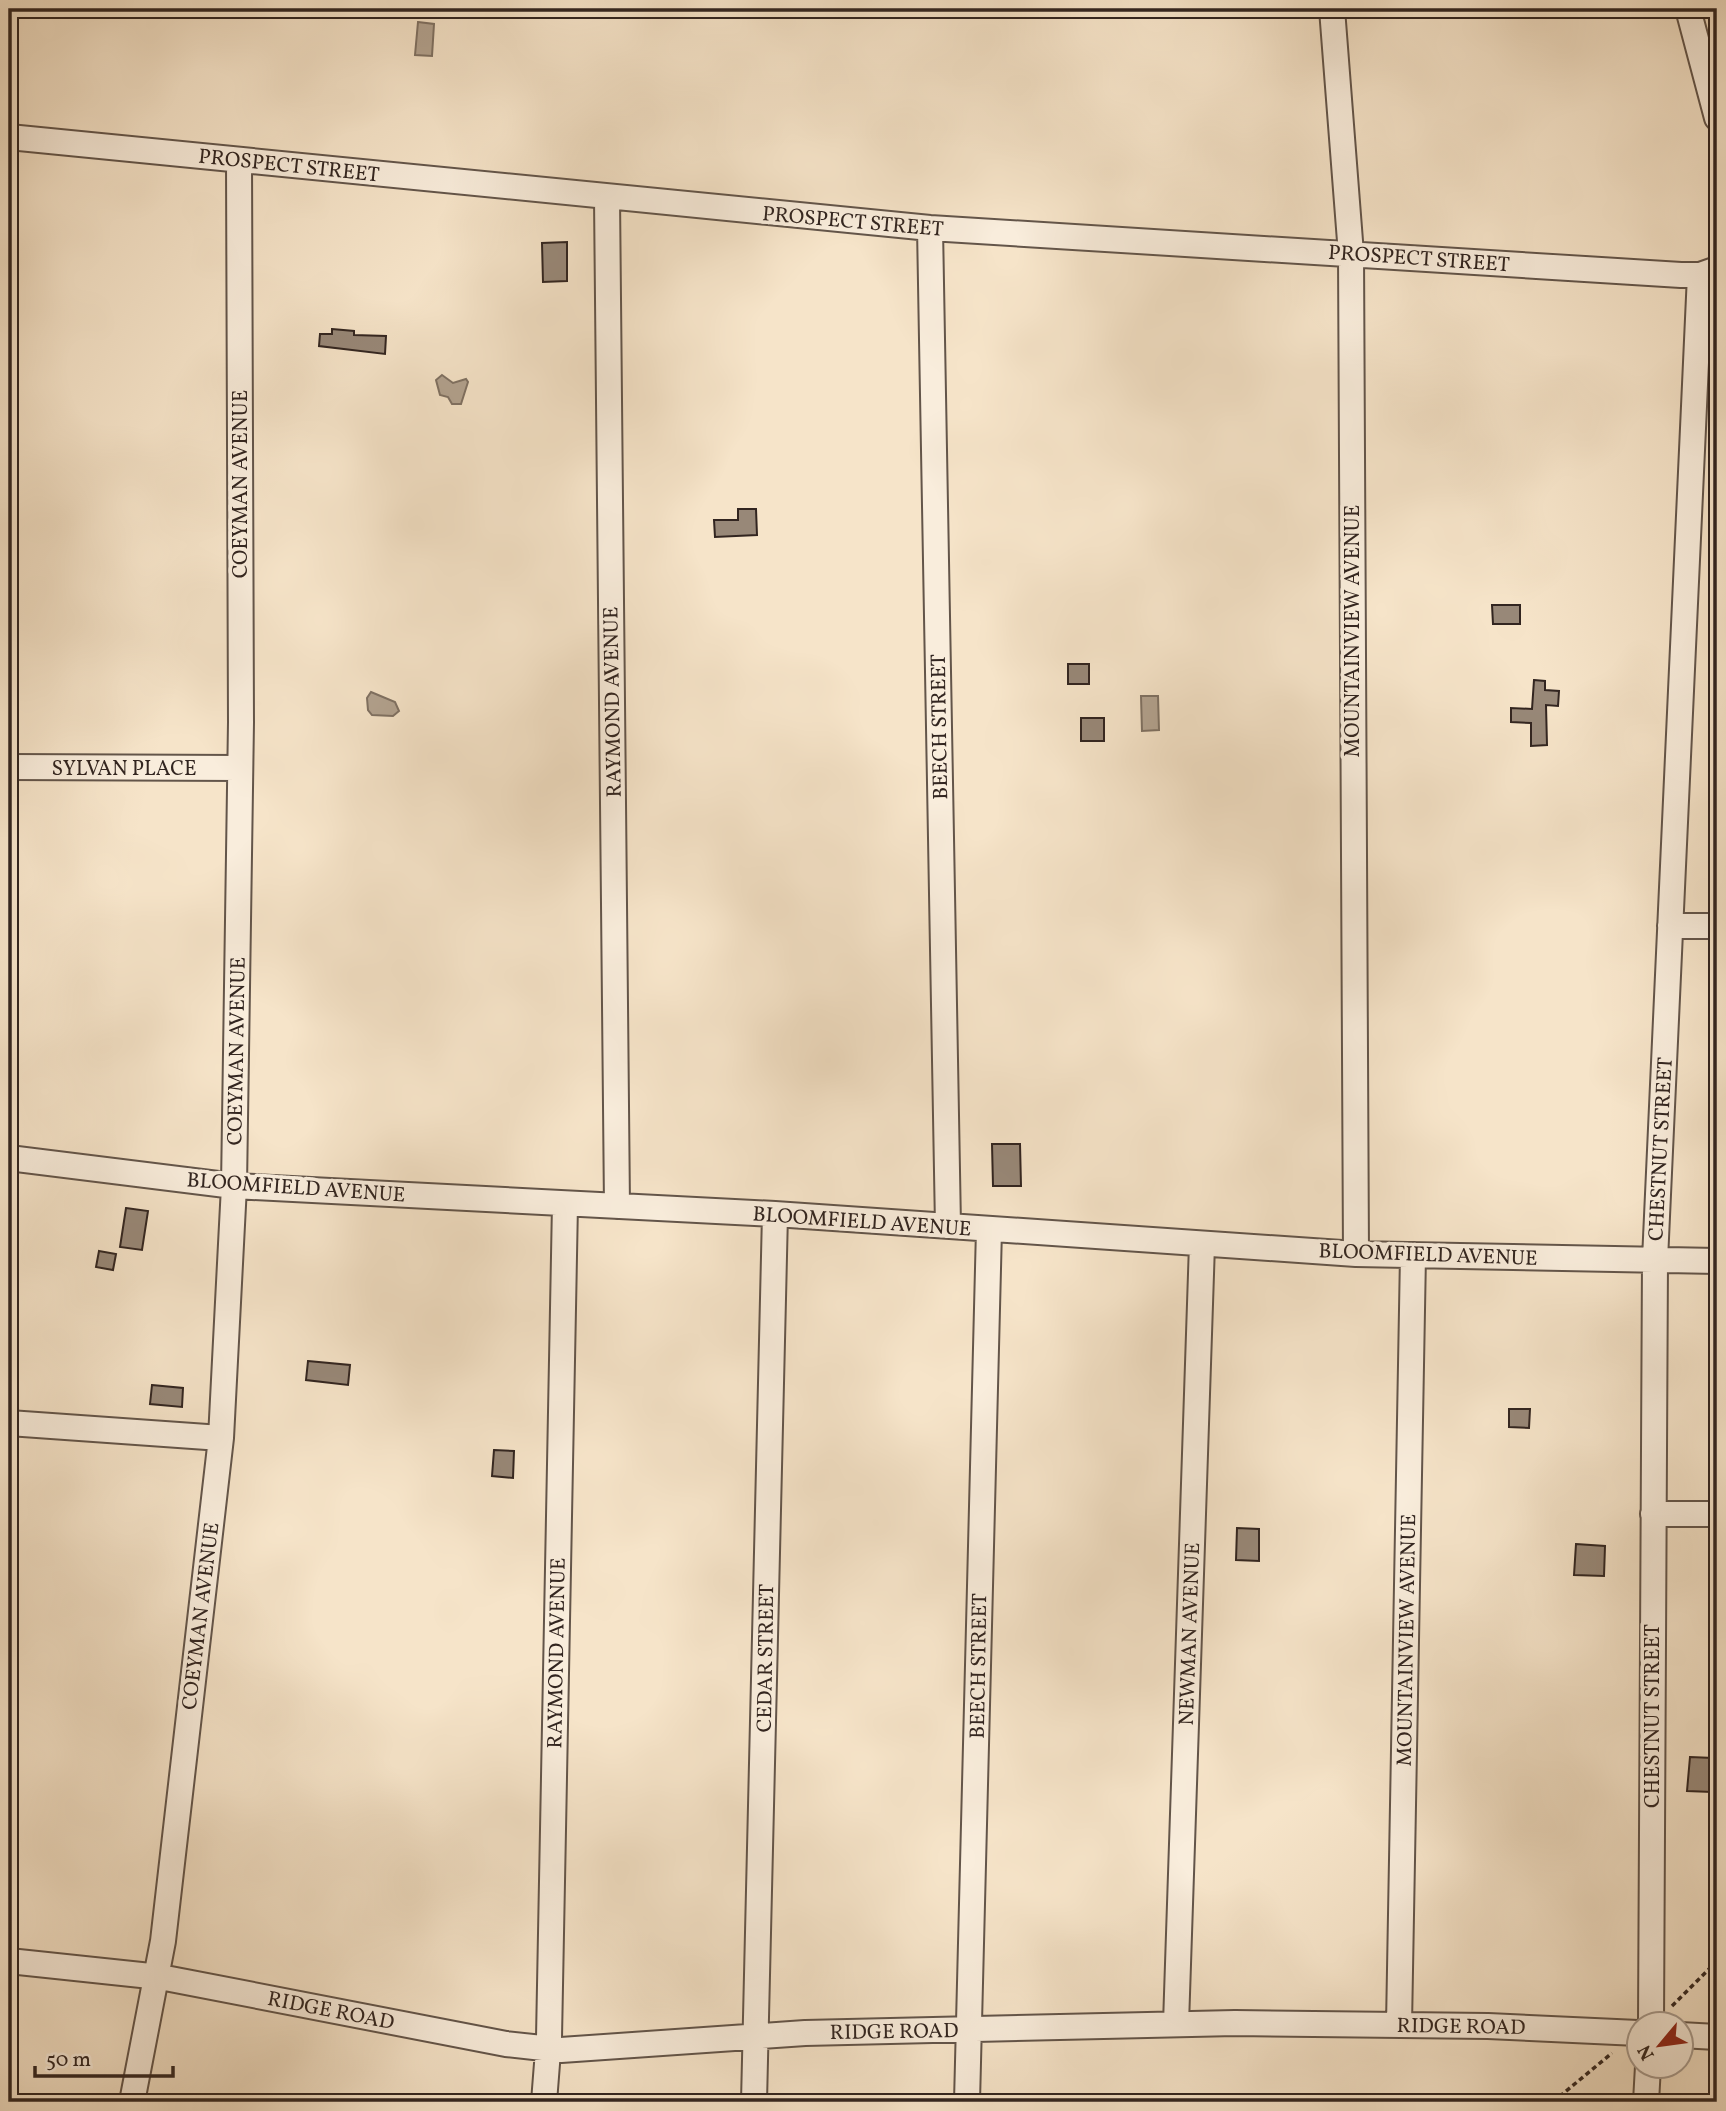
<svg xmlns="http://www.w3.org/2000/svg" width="1726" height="2111" viewBox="0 0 1726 2111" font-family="Vollkorn,serif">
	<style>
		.water { fill: #b3a390; stroke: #7f7163; stroke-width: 2 }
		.building { fill: #988878; stroke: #322520; stroke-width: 2 }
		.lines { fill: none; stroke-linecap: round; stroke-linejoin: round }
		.minor-casing { stroke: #63554a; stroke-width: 28 }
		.path { stroke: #322520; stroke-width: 3.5; stroke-dasharray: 5 3.5; stroke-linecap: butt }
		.minor { stroke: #f9eddc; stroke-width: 24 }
		.labels { text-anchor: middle; stroke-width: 7; stroke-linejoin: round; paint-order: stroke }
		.street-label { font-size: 21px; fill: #322520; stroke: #f9eddc }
	</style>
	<rect width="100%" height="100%" fill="#f6e4c9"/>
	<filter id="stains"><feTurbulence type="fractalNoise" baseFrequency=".00286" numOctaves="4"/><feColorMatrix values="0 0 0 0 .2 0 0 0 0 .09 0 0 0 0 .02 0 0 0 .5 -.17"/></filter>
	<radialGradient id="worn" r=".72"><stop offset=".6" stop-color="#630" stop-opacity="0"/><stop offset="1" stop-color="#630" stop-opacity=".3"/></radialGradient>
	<!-- water -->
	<path class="water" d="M 418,22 L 434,24 L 432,56 L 415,55 Z
		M 442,375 L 453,383 L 466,379 L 468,382 L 461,404 L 452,404 L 448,397 L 440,395 L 436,380 Z
		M 371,692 L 395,702 L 399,711 L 393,716 L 372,715 L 368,710 L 367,698 Z
		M 1141,696 L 1158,696 L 1159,730 L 1142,731 Z"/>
	<!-- building -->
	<path class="building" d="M 567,242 L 567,281 L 543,282 L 542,243 Z
		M 332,329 L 354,331 L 354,335 L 386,336 L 385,354 L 319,346 L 320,334 L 332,334 Z
		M 738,509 L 756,509 L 757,535 L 715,537 L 714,520 L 738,520 Z
		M 1492,605 L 1520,605 L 1520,624 L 1493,624 Z
		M 1068,664 L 1089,664 L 1089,684 L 1068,684 Z
		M 1534,680 L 1545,681 L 1545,690 L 1559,691 L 1558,706 L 1546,705 L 1547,745 L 1531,746 L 1531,723 L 1511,722 L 1511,708 L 1532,709 Z
		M 1081,718 L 1104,718 L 1104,741 L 1081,741 Z
		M 992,1144 L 1020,1144 L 1021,1186 L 993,1186 Z
		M 126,1208 L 148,1211 L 142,1250 L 120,1247 Z
		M 99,1251 L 116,1254 L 113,1270 L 96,1267 Z
		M 308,1361 L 350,1365 L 348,1385 L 306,1380 Z
		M 152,1385 L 183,1388 L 182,1407 L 150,1404 Z
		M 1509,1409 L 1530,1409 L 1529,1428 L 1509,1427 Z
		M 494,1450 L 514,1451 L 513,1478 L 492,1476 Z
		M 1237,1528 L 1259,1529 L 1259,1561 L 1236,1560 Z
		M 1576,1544 L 1605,1546 L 1604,1576 L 1574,1575 Z
		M 1690,1757 L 1713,1758 L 1712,1792 L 1687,1791 Z"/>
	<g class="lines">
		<!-- minor casing -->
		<g class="minor-casing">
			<path id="minor" d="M 1332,9 L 1351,254 L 1356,1254
				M 1688,9 L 1717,118
				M 9,137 L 930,228 L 1681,275 L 1700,275 L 1717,269
				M 607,198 L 617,1206
				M 930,228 L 948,1226
				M 9,767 L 240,768
				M 1670,926 L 1717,926
				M 9,1158 L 234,1186 L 775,1214 L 1356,1254 L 1717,1261
				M 9,1423 L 221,1438
				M 1653,1514 L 1717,1514
				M 9,1961 L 160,1977 L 506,2044 L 561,2050 L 805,2033 L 1235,2023 L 1488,2026 L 1638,2033
				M 1176,2024 L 1202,1244
				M 1651,2024 L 1655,1260 L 1700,275
				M 1399,2025 L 1413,1255
				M 1680,2035 L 1717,2037
				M 132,2102 L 163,1941 L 221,1438 L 234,1186 L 241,722 L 239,160
				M 544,2102 L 549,2038 L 565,1204
				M 754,2102 L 775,1214
				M 967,2102 L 989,1229
				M 1646,2102 L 1648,2066"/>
		</g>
		<!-- path -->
		<path class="path" d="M 1672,2006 L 1717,1961
			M 1553,2102 L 1612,2053"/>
		<!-- minor -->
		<use href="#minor" class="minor"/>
	</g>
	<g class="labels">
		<!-- street labels -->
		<g class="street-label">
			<text transform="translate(289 165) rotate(6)" y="7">PROSPECT STREET</text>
			<text transform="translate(853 221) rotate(5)" y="7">PROSPECT STREET</text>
			<text transform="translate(1419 258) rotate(4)" y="7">PROSPECT STREET</text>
			<text transform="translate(240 484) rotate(-90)" y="7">COEYMAN AVENUE</text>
			<text transform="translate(1352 631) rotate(-90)" y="7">MOUNTAINVIEW AVENUE</text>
			<text transform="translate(612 702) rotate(-91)" y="7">RAYMOND AVENUE</text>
			<text transform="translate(939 727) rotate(-91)" y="7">BEECH STREET</text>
			<text x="124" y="775">SYLVAN PLACE</text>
			<text transform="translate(236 1051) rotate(-89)" y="7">COEYMAN AVENUE</text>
			<text transform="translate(1660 1149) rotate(-87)" y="7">CHESTNUT STREET</text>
			<text transform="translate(296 1187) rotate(4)" y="7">BLOOMFIELD AVENUE</text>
			<text transform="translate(862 1221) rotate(4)" y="7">BLOOMFIELD AVENUE</text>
			<text transform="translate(1428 1254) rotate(2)" y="7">BLOOMFIELD AVENUE</text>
			<text transform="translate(200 1616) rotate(-83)" y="7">COEYMAN AVENUE</text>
			<text transform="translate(1189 1634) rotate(-88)" y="7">NEWMAN AVENUE</text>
			<text transform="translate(1406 1640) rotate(-89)" y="7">MOUNTAINVIEW AVENUE</text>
			<text transform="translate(556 1653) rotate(-89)" y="7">RAYMOND AVENUE</text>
			<text transform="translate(765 1658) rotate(-89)" y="7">CEDAR STREET</text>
			<text transform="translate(978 1666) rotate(-89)" y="7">BEECH STREET</text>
			<text transform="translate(1652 1716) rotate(-90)" y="7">CHESTNUT STREET</text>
			<text transform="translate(331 2010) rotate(11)" y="7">RIDGE ROAD</text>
			<text transform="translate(1461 2026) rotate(1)" y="7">RIDGE ROAD</text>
			<text transform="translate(894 2031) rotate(-1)" y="7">RIDGE ROAD</text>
		</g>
	</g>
	<!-- margin -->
	<rect width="1726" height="2111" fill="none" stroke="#f6e4c9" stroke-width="35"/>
	<rect x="10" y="10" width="1705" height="2090" fill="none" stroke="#322520" stroke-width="3.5"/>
	<rect x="18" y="18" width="1691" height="2076" fill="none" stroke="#322520" stroke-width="2"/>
	<!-- north arrow -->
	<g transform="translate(1660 2045) rotate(241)"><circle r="33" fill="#f9eddc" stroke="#a99d91" stroke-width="2"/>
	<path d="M0-5L12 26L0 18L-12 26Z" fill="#8f2418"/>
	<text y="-10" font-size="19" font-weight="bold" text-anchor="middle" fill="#322520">N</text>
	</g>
	<!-- scale -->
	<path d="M35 2066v10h138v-10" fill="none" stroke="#322520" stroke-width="3.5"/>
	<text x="46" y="2066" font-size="21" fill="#322520" stroke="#f9eddc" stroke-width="5" paint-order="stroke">50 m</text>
	<rect width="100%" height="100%" filter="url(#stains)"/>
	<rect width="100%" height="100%" fill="url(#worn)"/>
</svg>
